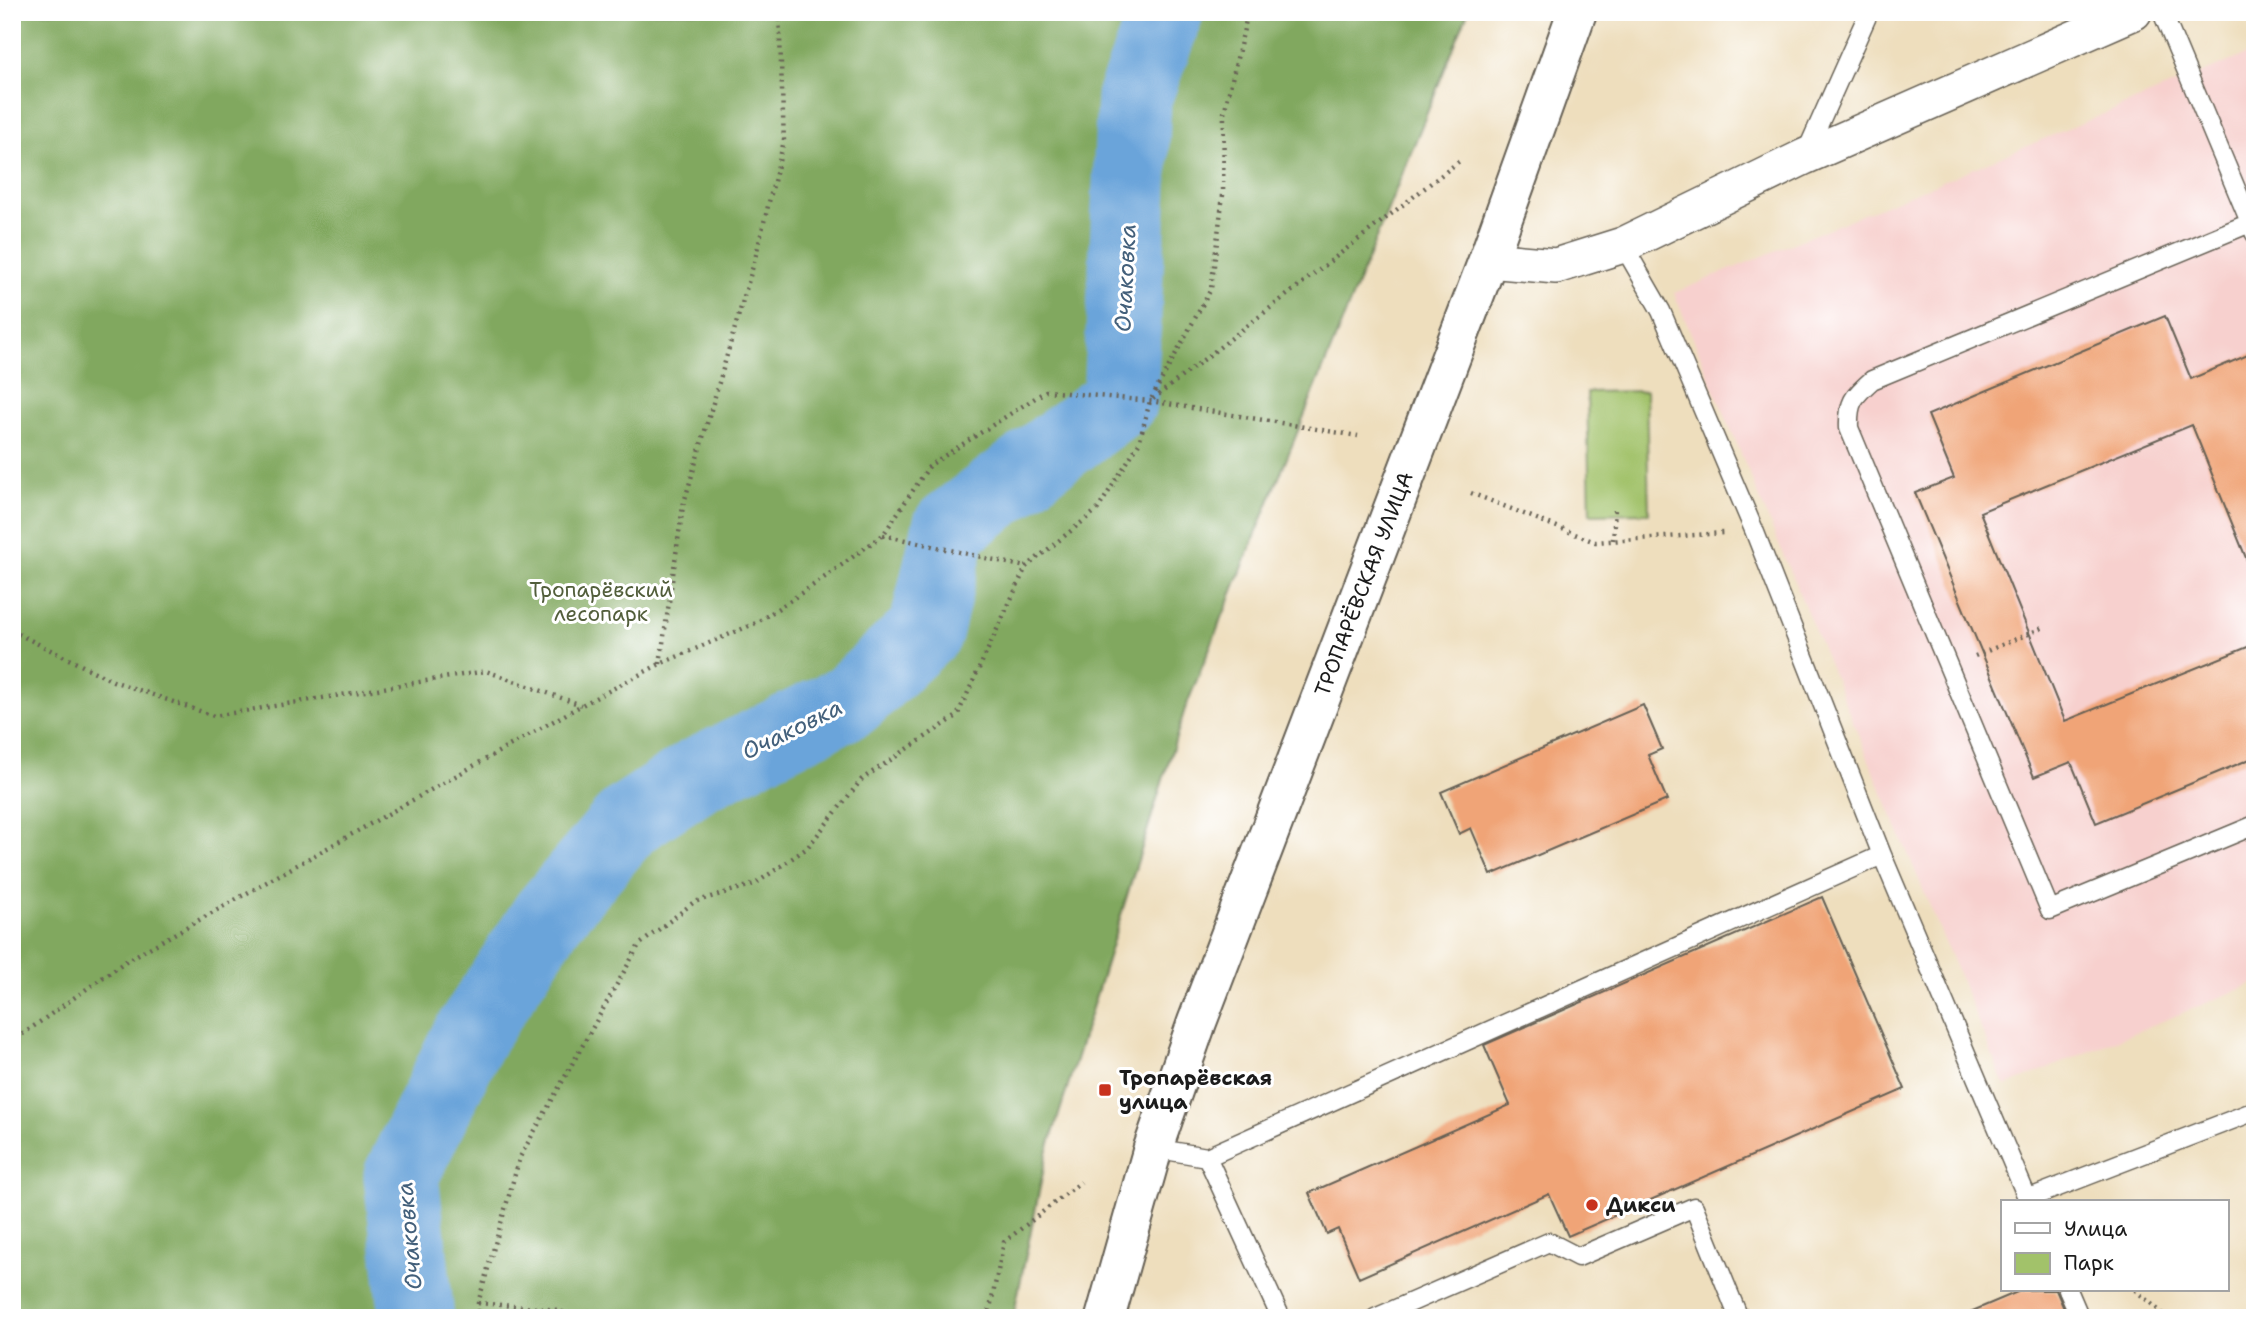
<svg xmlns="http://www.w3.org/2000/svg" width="2267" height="1330" viewBox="0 0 2267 1330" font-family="'Shantell Sans',sans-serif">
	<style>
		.built { fill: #f7d0ce }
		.green { fill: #a2c26a; stroke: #5f6f43; stroke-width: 2 }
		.forest { fill: #81a85e; stroke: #4e623d; stroke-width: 2 }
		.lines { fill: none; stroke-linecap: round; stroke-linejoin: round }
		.river { stroke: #6aa4da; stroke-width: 75 }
		.building { fill: #f0a477 }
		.service-casing { stroke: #666054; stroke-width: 21 }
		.minor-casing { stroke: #666054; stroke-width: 38 }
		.tertiary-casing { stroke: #666054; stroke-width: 42 }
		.path { stroke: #666054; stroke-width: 4.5; stroke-dasharray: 2 5; stroke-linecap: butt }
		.service { stroke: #fff; stroke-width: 18 }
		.minor { stroke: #fff; stroke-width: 35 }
		.tertiary { stroke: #fff; stroke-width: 38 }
		.poi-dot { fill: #c8321e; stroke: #fff; stroke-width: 2.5 }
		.labels { text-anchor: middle; stroke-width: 6; stroke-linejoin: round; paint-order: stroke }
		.street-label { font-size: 21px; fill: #1c1c1c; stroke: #fff }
		.park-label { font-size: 21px; fill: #525e3b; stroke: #fff }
		.poi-label { font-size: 21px; font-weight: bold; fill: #1c1c1c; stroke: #fff; text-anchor: start }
		.water-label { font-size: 23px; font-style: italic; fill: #43607b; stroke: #fff }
	</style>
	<rect width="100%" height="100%" fill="#fff"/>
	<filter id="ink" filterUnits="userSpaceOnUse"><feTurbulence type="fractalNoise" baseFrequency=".0143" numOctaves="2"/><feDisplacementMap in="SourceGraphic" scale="14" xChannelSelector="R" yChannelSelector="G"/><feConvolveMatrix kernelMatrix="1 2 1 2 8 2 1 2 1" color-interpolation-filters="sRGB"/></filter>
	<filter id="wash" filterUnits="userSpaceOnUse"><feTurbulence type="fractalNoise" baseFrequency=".00686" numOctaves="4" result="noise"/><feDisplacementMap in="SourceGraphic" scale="28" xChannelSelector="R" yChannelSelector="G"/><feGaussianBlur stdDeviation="1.57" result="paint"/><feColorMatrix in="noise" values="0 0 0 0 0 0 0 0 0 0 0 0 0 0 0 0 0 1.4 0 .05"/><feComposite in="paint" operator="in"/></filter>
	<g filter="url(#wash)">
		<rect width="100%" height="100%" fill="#eedebd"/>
		<!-- built -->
		<path class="built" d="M 2255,51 L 2255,983 L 2005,1086 L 1674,293 Z"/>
		<!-- green -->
		<path class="green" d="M 1646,391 L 1649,513 L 1590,514 L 1587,392 Z"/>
		<!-- forest -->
		<path class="forest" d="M 12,12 L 1468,12 L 1185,709 L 1047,1153 L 1013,1318 L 12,1318 Z"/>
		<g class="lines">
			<!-- river -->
			<path class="river" d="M 417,1318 L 401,1176 L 467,1040 L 548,916 L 628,821 L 698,775 L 850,701 L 926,630 L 950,527 L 1120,400 L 1134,98 L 1166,12"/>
		</g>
		<g id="blocks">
			<!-- building -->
			<path class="building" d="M 2165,316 L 2191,379 L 2255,352 L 2255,580 L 2192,425 L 1980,512 L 2065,721 L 2255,644 L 2255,757 L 2096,823 L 2071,762 L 2034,777 L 1915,493 L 1954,478 L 1928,415 Z
				M 1643,705 L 1662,749 L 1648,755 L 1667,800 L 1491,875 L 1471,828 L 1459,834 L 1441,792 Z
				M 1822,897 L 1905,1089 L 1568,1236 L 1549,1194 L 1359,1278 L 1338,1229 L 1327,1234 L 1309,1193 L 1510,1105 L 1484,1045 Z
				M 2022,1290 L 2056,1290 L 2068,1318 L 1956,1318 Z"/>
		</g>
	</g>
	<g filter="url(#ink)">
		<use href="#blocks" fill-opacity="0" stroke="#666054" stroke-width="2"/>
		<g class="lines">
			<!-- service casing -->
			<g class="service-casing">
				<path id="service" d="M 2162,12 L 2255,234
					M 1806,153 L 1869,12
					M 2250,223 L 1872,380 C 1853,397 1848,402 1849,428 L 2050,910 L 2255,825
					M 1623,245 L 1661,311 L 1754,530 L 1882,855 L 2029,1202
					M 1153,1148 L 1207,1157 L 1882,855
					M 1207,1157 L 1281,1318
					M 2027,1199 L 2255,1111
					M 2068,1290 L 2080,1318
					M 1375,1318 L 1549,1242 L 1578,1257 L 1694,1207 L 1739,1318"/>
			</g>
			<!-- minor casing -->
			<g class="minor-casing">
				<path id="minor" d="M 1488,260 L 1556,266 L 1623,245 L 1804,157 L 2134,12"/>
			</g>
			<!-- tertiary casing -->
			<g class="tertiary-casing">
				<path id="tertiary" d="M 1105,1318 L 1153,1148 L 1197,1022 L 1488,260 L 1577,12"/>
			</g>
			<!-- path -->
			<path class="path" d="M 1153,399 L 1462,159
				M 1471,493 L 1595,542 L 1723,533
				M 883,535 L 1026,567
				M 1613,540 L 1615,509
				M 12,631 L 113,681 L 214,716 L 486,671 L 581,705
				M 1975,656 L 2045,627
				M 660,664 L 683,506 L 755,259 L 784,141 L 779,12
				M 12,1044 L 20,1036 L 126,961 L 582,705 L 660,664 L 756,623 L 818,582 L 883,535 L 930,465 L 1046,391 L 1150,401 L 1358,436
				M 2135,1290 L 2168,1318
				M 478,1303 L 559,1310 L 572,1318
				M 478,1318 L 478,1303 L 520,1157 L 639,945 L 694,902 L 755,884 L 807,848 L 862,779 L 957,716 L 1026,567 L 1098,509 L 1139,443 L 1150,401 L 1211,289 L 1223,195 L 1224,113 L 1248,12
				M 988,1318 L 1004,1242 L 1081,1182"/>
			<!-- service -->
			<use href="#service" class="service"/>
			<!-- minor -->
			<use href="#minor" class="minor"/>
			<!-- tertiary -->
			<use href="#tertiary" class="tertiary"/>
		</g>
	</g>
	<!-- markers -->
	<g class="poi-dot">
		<rect x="1098" y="1083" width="14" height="14" rx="3.5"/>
		<circle cx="1592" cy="1205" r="7"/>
	</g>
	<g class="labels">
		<!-- street labels -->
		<g class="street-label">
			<text transform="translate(1364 584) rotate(-69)" y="7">ТРОПАРЁВСКАЯ УЛИЦА</text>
		</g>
		<!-- park labels -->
		<g class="park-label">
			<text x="601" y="597">Тропарёвский<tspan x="601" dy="24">лесопарк</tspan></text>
		</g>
		<!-- poi labels -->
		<g class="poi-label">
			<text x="1119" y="1085">Тропарёвская<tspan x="1119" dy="24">улица</tspan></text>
			<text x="1606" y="1212">Дикси</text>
		</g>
		<!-- water labels -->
		<g class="water-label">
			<text transform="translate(1125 278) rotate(-87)" y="8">Очаковка</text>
			<text transform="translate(792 729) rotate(-26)" y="8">Очаковка</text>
			<text transform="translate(409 1236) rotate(-95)" y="8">Очаковка</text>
		</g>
	</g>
	<!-- margin -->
	<rect width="2267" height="1330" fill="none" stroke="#fff" stroke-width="42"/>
	<!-- legend -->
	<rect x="2001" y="1200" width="228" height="91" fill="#ffffff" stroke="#a4a4a4" stroke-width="2"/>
	<rect x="2015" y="1223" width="35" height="10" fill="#ffffff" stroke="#a4a4a4" stroke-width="2"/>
	<text x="2064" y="1236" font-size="21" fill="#1c1c1c">Улица</text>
	<rect x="2015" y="1253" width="35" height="21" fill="#a2c26a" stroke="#a4a4a4" stroke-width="2"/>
	<text x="2064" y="1270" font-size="21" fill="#1c1c1c">Парк</text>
</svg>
